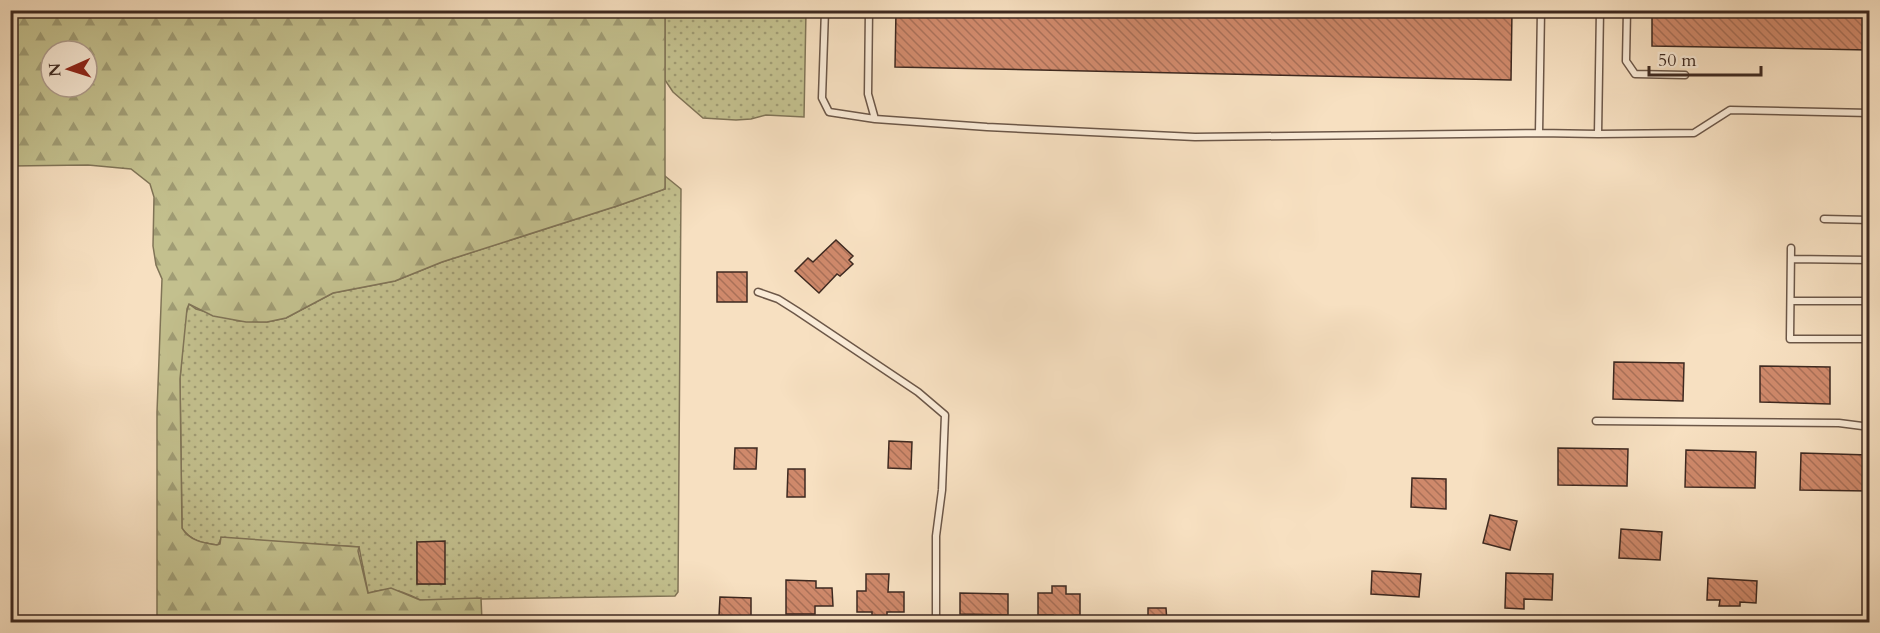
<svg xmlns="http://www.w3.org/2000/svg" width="1880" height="633" viewBox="0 0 1880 633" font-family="Cardo,serif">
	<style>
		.grass { fill: url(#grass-dots); stroke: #807457; stroke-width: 1.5; fill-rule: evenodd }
		.forest { fill: url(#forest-firs); stroke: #807457; stroke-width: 1.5; fill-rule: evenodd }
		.building { fill: url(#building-back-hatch); stroke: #3e2920; stroke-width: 1.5 }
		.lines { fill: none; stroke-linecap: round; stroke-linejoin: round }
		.lane-casing { stroke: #6c5748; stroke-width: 9 }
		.lane { stroke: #faebd7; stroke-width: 6 }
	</style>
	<defs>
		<pattern id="grass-dots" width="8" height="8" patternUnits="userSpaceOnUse" patternTransform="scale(1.5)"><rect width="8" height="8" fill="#c3c08e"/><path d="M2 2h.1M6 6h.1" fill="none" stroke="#a09c74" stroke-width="1.8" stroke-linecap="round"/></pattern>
		<pattern id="forest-firs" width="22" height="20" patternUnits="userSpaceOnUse" patternTransform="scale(1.5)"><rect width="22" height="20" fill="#c3c08e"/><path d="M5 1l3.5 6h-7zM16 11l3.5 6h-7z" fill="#a09c74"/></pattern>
		<pattern id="building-back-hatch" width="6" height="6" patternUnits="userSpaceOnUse" patternTransform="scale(1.5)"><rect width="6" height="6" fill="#cf896b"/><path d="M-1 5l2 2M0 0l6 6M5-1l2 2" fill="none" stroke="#a97058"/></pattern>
	</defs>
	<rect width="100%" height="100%" fill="#f7e0c1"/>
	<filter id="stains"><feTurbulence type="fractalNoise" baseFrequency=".00333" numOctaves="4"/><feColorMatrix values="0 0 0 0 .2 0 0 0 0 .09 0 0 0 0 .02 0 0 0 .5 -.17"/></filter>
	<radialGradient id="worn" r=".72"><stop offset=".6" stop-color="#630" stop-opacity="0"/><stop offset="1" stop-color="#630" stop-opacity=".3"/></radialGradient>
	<!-- grass -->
	<path class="grass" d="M 665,11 L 806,11 L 804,117 L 766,115 L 751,119 L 736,120 L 703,118 L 673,92 L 665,80 Z
		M 665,176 L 681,189 L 678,592 L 675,596 L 420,600 C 409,594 396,588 383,590 C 377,590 374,593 368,593 L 359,547 L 221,538 L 219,544 L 217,545 C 203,543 191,541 182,529 L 180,379 L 185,317 L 189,304 L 196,309 L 239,321 L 267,322 L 286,318 L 333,293 L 395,281 L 442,262 L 620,205 L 665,189 ZM 417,542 L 445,584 L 417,584 Z"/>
	<!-- forest -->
	<path class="forest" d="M 10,11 L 665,11 L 665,189 L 620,205 L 442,262 L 395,281 L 333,293 L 286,318 L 267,322 L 246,322 L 213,316 L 189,304 L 187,309 L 180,379 L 182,528 C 190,541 203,543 217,545 L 220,544 L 221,537 L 359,547 L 358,551 L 368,593 L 391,588 L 420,600 L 481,598 L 482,622 L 157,622 L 157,412 L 162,279 L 156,265 L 153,246 L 154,197 L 150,184 L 131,169 L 88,165 L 11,166 ZM 51,51 L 87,51 L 87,87 L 51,87 Z"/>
	<!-- building -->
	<path class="building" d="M 896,10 L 1512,10 L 1511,80 L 895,67 Z
		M 1652,10 L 1869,10 L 1869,50 L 1652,46 Z
		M 836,240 L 853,256 L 849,260 L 853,264 L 840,276 L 837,274 L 819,293 L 795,271 L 808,258 L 813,262 Z
		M 717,272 L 747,272 L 747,302 L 717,302 Z
		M 1614,362 L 1684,363 L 1683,401 L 1613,399 Z
		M 1760,366 L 1830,367 L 1830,404 L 1760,402 Z
		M 889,441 L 912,442 L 911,469 L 888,468 Z
		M 735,448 L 757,448 L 756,469 L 734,469 Z
		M 1558,448 L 1628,449 L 1627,486 L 1558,485 Z
		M 1686,450 L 1756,452 L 1755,488 L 1685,487 Z
		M 1801,453 L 1869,455 L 1869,491 L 1800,490 Z
		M 788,469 L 805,469 L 805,497 L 787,497 Z
		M 1412,478 L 1446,479 L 1446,509 L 1411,507 Z
		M 1490,515 L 1517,521 L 1510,550 L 1483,543 Z
		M 1621,529 L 1662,532 L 1660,560 L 1619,558 Z
		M 445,541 L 445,584 L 417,584 L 417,542 Z
		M 1372,571 L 1421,574 L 1419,597 L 1371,594 Z
		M 1506,573 L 1553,574 L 1552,600 L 1524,599 L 1524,609 L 1505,608 Z
		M 866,574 L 889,574 L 888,592 L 904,592 L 904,612 L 887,612 L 887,617 L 872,616 L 872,612 L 857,612 L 857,591 L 866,591 Z
		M 1708,578 L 1757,581 L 1756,603 L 1740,602 L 1740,606 L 1719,606 L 1720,600 L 1707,600 Z
		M 786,580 L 816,581 L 816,588 L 832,588 L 833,606 L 815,606 L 815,614 L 786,614 Z
		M 1052,586 L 1066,586 L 1066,594 L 1080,594 L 1080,615 L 1053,617 L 1053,615 L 1038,615 L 1038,593 L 1052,593 Z
		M 960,593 L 1008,594 L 1008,615 L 960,614 Z
		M 720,597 L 751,598 L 751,617 L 719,616 Z
		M 1148,608 L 1166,608 L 1167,622 L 1148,622 Z"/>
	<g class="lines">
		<!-- lane casing -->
		<g class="lane-casing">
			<path id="lane" d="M 825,10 L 822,98 L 829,112 L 875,119
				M 869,10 L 868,94 L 875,119 L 987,127 L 1195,137 L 1539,133 L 1541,10
				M 1600,10 L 1598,134 L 1694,133 L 1730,110 L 1870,113
				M 1627,10 L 1626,61 L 1635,74 L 1685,75
				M 1539,133 L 1598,134
				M 1824,219 L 1870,220
				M 1791,248 L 1790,339 L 1870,339
				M 1791,259 L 1870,260
				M 758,292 L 778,299 L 797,311 L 918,392 L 945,415 L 942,490 L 936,536 L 936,622
				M 1791,301 L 1870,301
				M 1596,421 L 1839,423 L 1870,427"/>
		</g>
		<!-- lane -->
		<use href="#lane" class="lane"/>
	</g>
	<!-- margin -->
	<rect width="1880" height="633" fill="none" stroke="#f7e0c1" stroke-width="36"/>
	<rect x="12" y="12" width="1856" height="609" fill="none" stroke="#3e2920" stroke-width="3"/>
	<rect x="18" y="18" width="1844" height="597" fill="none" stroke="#3e2920" stroke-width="1.5"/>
	<!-- north arrow -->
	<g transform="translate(69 69) rotate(267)"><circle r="28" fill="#faebd7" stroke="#af9d8e" stroke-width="1.5"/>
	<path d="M0-4.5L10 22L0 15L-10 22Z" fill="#8f2418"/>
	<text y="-9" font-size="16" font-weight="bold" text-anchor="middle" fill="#3e2920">N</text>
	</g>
	<!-- scale -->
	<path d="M1649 66v9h112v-9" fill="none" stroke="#3e2920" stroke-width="3"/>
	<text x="1658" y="66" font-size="18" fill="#3e2920" stroke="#faebd7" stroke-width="4.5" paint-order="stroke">50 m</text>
	<rect width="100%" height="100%" filter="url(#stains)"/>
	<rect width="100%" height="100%" fill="url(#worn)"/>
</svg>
